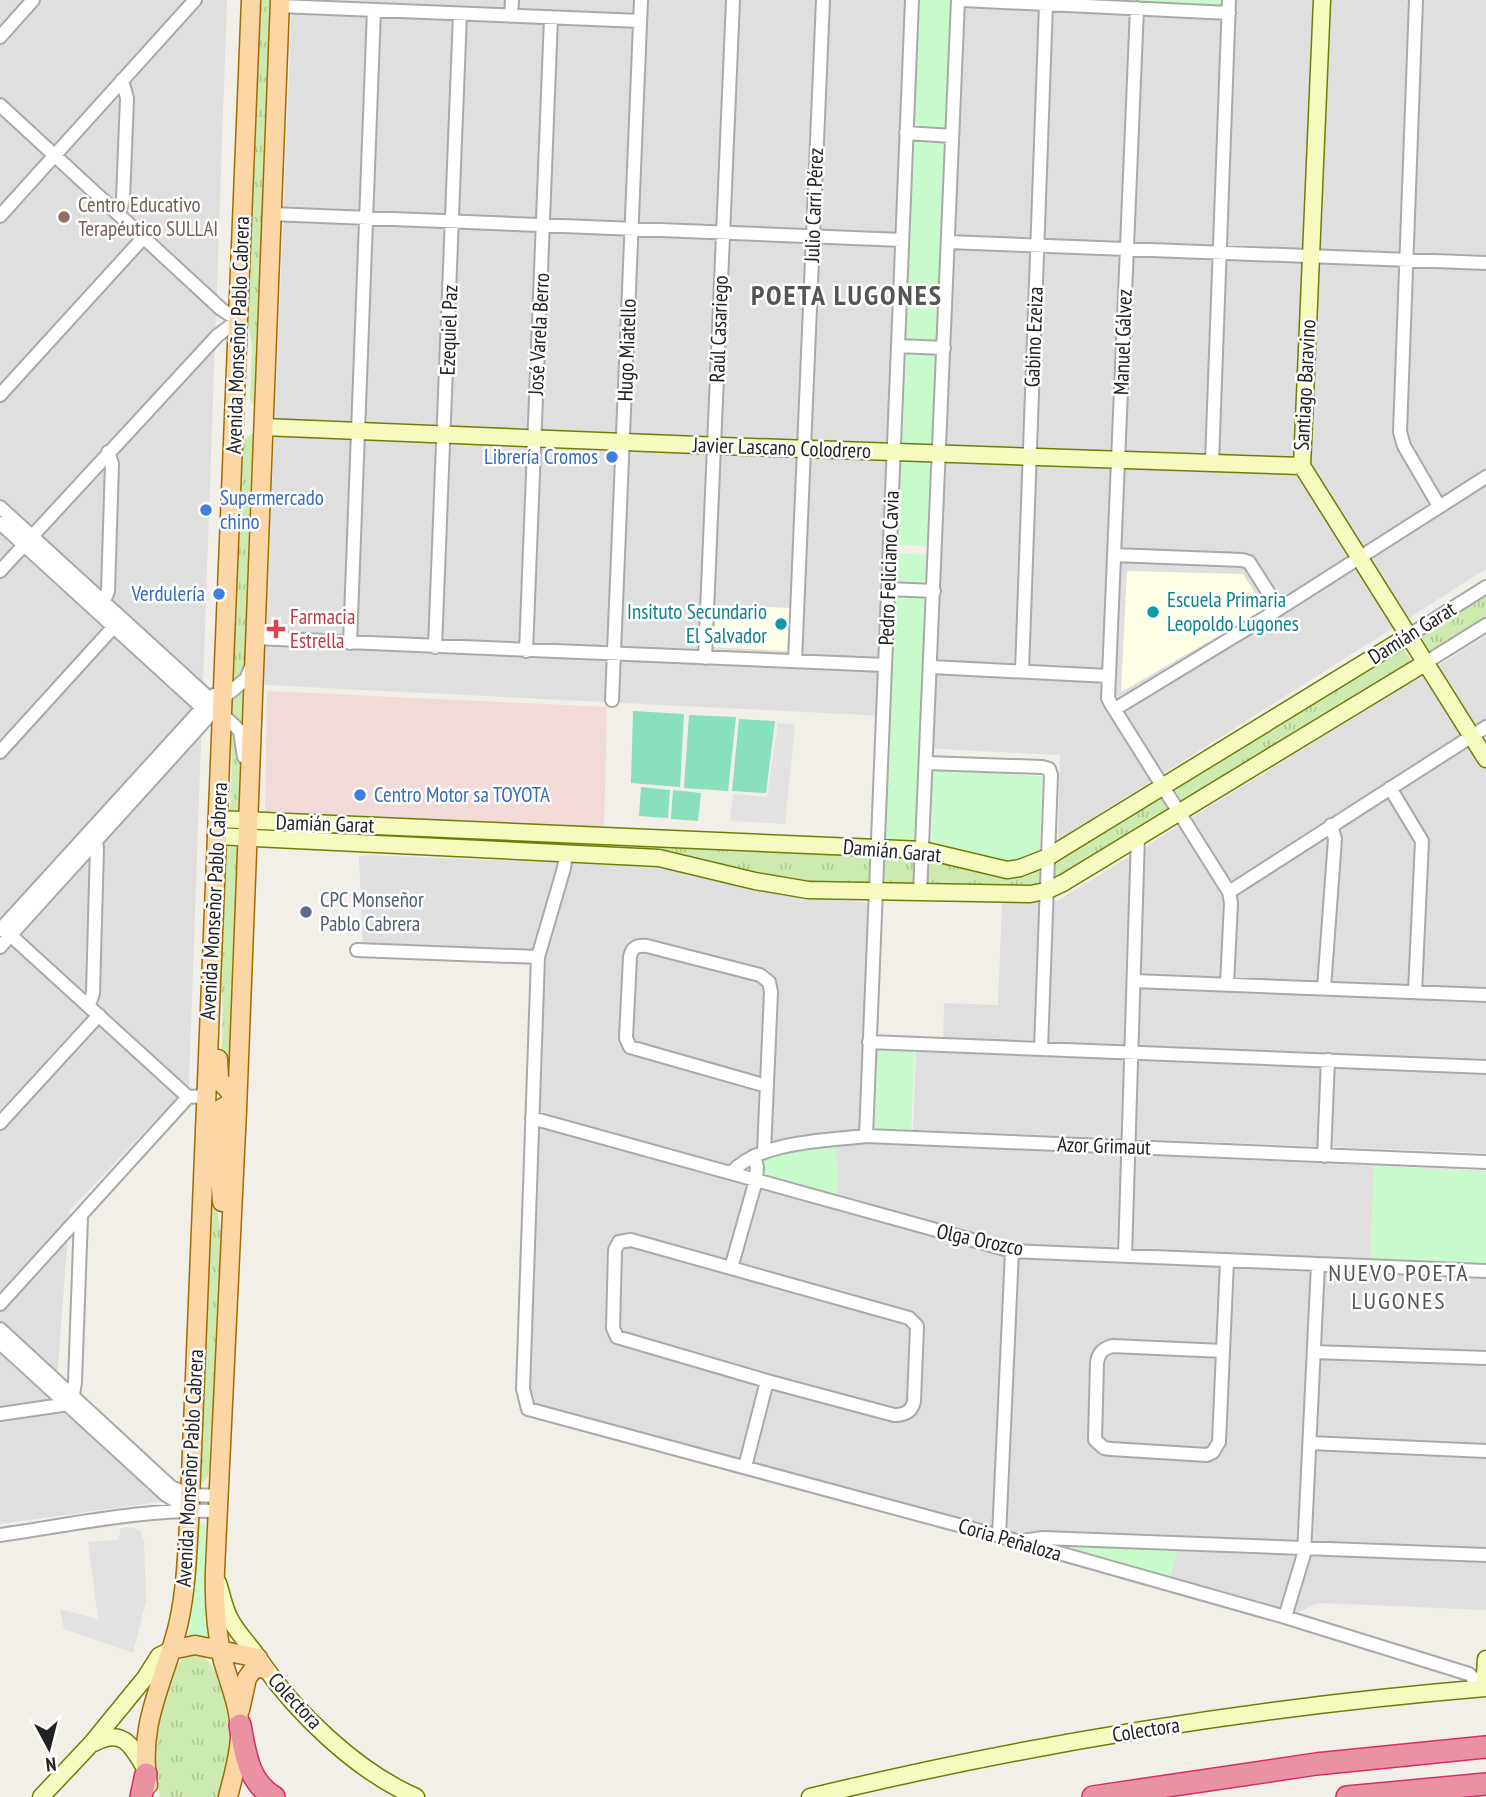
<svg xmlns="http://www.w3.org/2000/svg" width="1486" height="1797" viewBox="0 0 1486 1797" font-family="'PT Sans Narrow',sans-serif">
	<style>
		.residential { fill: #e0dfdf }
		.commercial { fill: #f2dad9 }
		.education { fill: #ffffe5 }
		.grass { fill: url(#grass-tufts) }
		.park { fill: #c8facc }
		.pitch { fill: #88e0be }
		.parking { fill: #e2e2e2 }
		.lines { fill: none; stroke-linecap: round; stroke-linejoin: round }
		.street-casing { stroke: #a9a9a9; stroke-width: 16 }
		.secondary-casing { stroke: #707d05; stroke-width: 19 }
		.primary-casing { stroke: #a06b00; stroke-width: 21 }
		.highway-casing { stroke: #dc2a67; stroke-width: 24 }
		.street { stroke: #fff; stroke-width: 12 }
		.secondary { stroke: #f7fabf; stroke-width: 16 }
		.primary { stroke: #fcd6a4; stroke-width: 18 }
		.highway { stroke: #e892a2; stroke-width: 21 }
		.education-dot { fill: #8d6e63; stroke: #fff; stroke-width: 2.5 }
		.shop-dot { fill: #3f7fe0; stroke: #fff; stroke-width: 2.5 }
		.culture-dot { fill: #0f9aa8; stroke: #fff; stroke-width: 2.5 }
		.health-dot { fill: #e0444e; stroke: #fff; stroke-width: 2.5 }
		.service-dot { fill: #5c6f8a; stroke: #fff; stroke-width: 2.5 }
		.labels { text-anchor: middle; stroke-width: 5; stroke-linejoin: round; paint-order: stroke }
		.education-label { font-size: 21px; fill: #785e54; stroke: #fff; text-anchor: start }
		.street-label { font-size: 21px; fill: #222; stroke: #fff }
		.shop-label { font-size: 21px; fill: #366cbe; stroke: #fff; text-anchor: end }
		.culture-label { font-size: 21px; fill: #0d838f; stroke: #fff; text-anchor: start }
		.health-label { font-size: 21px; fill: #be3a42; stroke: #fff; text-anchor: start }
		.service-label { font-size: 21px; fill: #4e5e75; stroke: #fff; text-anchor: start }
		.quarter-label { font-size: 24px; letter-spacing: 2px; fill: #555; stroke: #fff }
		.district-label { font-size: 28px; font-weight: bold; letter-spacing: 2px; fill: #555; stroke: #fff }
	</style>
	<defs>
		<pattern id="grass-tufts" width="24" height="20" patternUnits="userSpaceOnUse" patternTransform="scale(1.75)"><rect width="24" height="20" fill="#cdebb0"/><path d="M3 7l-1-3M5 7V3M7 7l1-3M15 17l-1-3M17 17v-4M19 17l1-3" fill="none" stroke="#b0c997"/></pattern>
	</defs>
	<rect width="100%" height="100%" fill="#f2efe9"/>
	<!-- residential -->
	<path class="residential" d="M 0,0 L 227,0 L 189,1085 L 70,1210 L 55,1405 L 166,1501 L 0,1524 Z
		M 292,0 L 916,0 L 886,716 L 264,685 Z
		M 954,0 L 1486,0 L 1486,569 L 1058,840 L 1060,755 L 921,748 Z
		M 1486,636 L 1486,1153 L 913,1130 L 916,1049 L 943,1050 L 944,1003 L 998,1005 L 1002,901 L 1057,901 Z
		M 368,855 L 683,868 L 795,895 L 875,904 L 867,1143 L 1486,1171 L 1486,1610 L 1319,1603 L 1284,1619 L 1004,1541 L 523,1412 L 536,961 L 363,952 L 359,857 Z"/>
	<!-- commercial -->
	<path class="commercial" d="M 267,691 L 607,707 L 604,829 L 265,811 Z"/>
	<!-- education -->
	<path class="education" d="M 1127,571 L 1243,574 L 1265,609 L 1121,692 Z
		M 715,605 L 790,608 L 787,651 L 713,647 Z"/>
	<!-- grass -->
	<path class="grass" d="M 257,0 L 274,0 L 256,409 L 250,400 L 252,346 L 246,308 Z
		M 254,432 L 258,437 L 246,649 L 243,673 L 231,682 L 240,449 L 244,440 Z
		M 1486,594 L 1486,617 L 1428,652 L 1418,635 Z
		M 1402,646 L 1412,663 L 1183,803 L 1173,787 Z
		M 242,691 L 244,695 L 243,722 L 230,715 L 230,700 Z
		M 230,728 L 235,731 L 243,769 L 240,816 L 231,813 L 230,810 L 232,758 Z
		M 1160,794 L 1169,812 L 1055,882 L 1051,878 L 1053,864 L 1057,856 Z
		M 255,826 L 866,851 C 873,862 873,875 866,887 L 811,886 L 698,861 L 256,832 Z
		M 227,846 L 236,847 L 239,851 L 230,1088 L 221,1069 L 223,1006 L 218,955 L 223,850 Z
		M 885,852 L 912,853 L 916,859 L 915,884 L 883,886 L 879,883 L 880,859 Z
		M 929,856 L 1041,866 L 1042,885 L 926,885 L 926,862 Z
		M 212,1133 L 217,1208 L 222,1238 L 216,1423 C 213,1429 211,1434 210,1440 C 208,1457 216,1478 197,1486 Z
		M 198,1653 C 225,1667 232,1727 229,1754 C 227,1769 223,1783 219,1797 L 160,1797 C 158,1784 154,1771 154,1759 C 152,1736 167,1674 183,1658 C 187,1654 193,1654 198,1653 Z"/>
	<!-- park -->
	<path class="park" d="M 916,0 L 954,0 L 948,131 L 910,130 Z
		M 1048,0 L 1225,0 L 1225,7 Z
		M 910,140 L 948,142 L 940,345 L 902,343 Z
		M 901,350 L 939,351 L 936,445 L 897,444 Z
		M 896,458 L 935,459 L 931,546 L 893,545 Z
		M 894,553 L 929,555 L 918,842 L 883,841 Z
		M 932,770 L 1042,776 L 1040,852 L 1012,864 L 932,842 Z
		M 878,1047 L 915,1049 L 911,1130 L 875,1129 L 872,1124 L 874,1052 Z
		M 836,1146 L 838,1198 L 769,1179 L 763,1171 L 764,1161 L 774,1156 Z
		M 1374,1166 L 1486,1172 L 1486,1266 L 1370,1260 Z
		M 197,1522 L 205,1525 L 207,1531 L 204,1604 L 211,1644 L 183,1641 Z
		M 1032,1544 L 1179,1545 L 1169,1582 Z"/>
	<!-- pitch -->
	<path class="pitch" d="M 633,711 L 684,714 L 680,787 L 631,783 Z
		M 689,715 L 736,717 L 728,791 L 684,788 Z
		M 739,719 L 775,721 L 766,793 L 732,791 Z
		M 641,787 L 670,790 L 668,818 L 639,816 Z
		M 673,790 L 701,793 L 698,821 L 671,819 Z"/>
	<!-- parking -->
	<path class="parking" d="M 778,723 L 795,725 L 785,824 L 730,821 L 733,794 L 767,797 Z
		M 133,1527 L 140,1531 L 144,1540 L 146,1601 L 133,1653 L 64,1629 L 60,1609 L 98,1619 L 88,1542 L 118,1540 L 121,1528 Z"/>
	<g class="lines">
		<!-- street casing -->
		<g class="street-casing">
			<path id="street" d="M 963,0 L 1229,13
				M 1416,0 L 1400,432 L 1404,446 L 1439,506
				M 279,6 L 640,21
				M 511,16 L 512,0
				M 0,37 L 33,0
				M 0,105 L 221,309 L 238,320 L 217,336 L 0,571
				M 906,133 L 952,136
				M 119,213 L 123,199 L 127,98 L 122,80
				M 271,214 L 902,240
				M 0,216 L 195,0
				M 948,242 L 1486,263
				M 898,346 L 944,348
				M 0,395 L 144,237
				M 1212,462 L 1229,0
				M 0,507 L 211,700 L 222,714 L 240,731 L 244,757
				M 0,523 L 209,714
				M 1114,555 L 1242,560 L 1249,562 L 1279,609
				M 888,589 L 934,591
				M 104,601 L 108,591 L 112,464 L 108,452
				M 1408,636 L 1486,587
				M 254,638 L 884,665
				M 350,643 L 374,10
				M 435,647 L 460,14
				M 526,651 L 551,17
				M 705,658 L 733,0
				M 795,661 L 823,0
				M 1425,663 L 1486,625
				M 931,667 L 1109,676 L 1108,698 L 1111,704 L 1229,892 L 1231,903 L 1227,984
				M 1022,671 L 1046,4
				M 1109,676 L 1137,8
				M 612,700 L 641,0
				M 1115,709 L 1279,609 L 1486,477
				M 0,752 L 119,621
				M 927,763 L 1042,767 L 1049,769 L 1051,775 L 1041,1049
				M 1390,788 L 1422,841 L 1415,992
				M 566,853 L 564,868 L 538,957 L 523,1389 L 528,1409 L 999,1536 L 1285,1617 L 1469,1674 L 1484,1688
				M 1229,892 L 1486,727
				M 920,893 L 958,0
				M 0,930 L 214,695
				M 7,932 L 188,1097
				M 0,947 L 210,715 L 223,698 L 246,679 L 251,667
				M 357,950 L 538,957
				M 1134,981 L 1486,995
				M 1324,988 L 1335,839 L 1331,825
				M 89,1005 L 93,993 L 97,847 L 94,840
				M 869,1042 L 1486,1067
				M 532,1118 L 1012,1251 L 1486,1271
				M 0,1123 L 99,1015
				M 866,1136 L 912,0
				M 764,1152 L 771,992 L 769,982 L 760,975 L 647,946 C 637,945 632,947 630,957 L 626,1038 L 630,1047 L 767,1086
				M 1324,1156 L 1328,1060
				M 731,1173 C 759,1141 825,1141 866,1136 L 1486,1162
				M 1125,1256 L 1138,836
				M 731,1268 L 756,1180 L 757,1167 L 754,1156
				M 0,1304 L 188,1097 L 206,1096
				M 0,1329 L 171,1487 L 191,1495 L 218,1496
				M 0,1343 L 166,1495 L 190,1510
				M 1223,1351 L 1112,1346 C 1103,1349 1098,1353 1097,1363 L 1095,1440 L 1104,1448 L 1111,1449 L 1207,1455 L 1213,1452 L 1219,1442 L 1227,1261
				M 1314,1352 L 1486,1358
				M 0,1414 L 62,1405 L 73,1395 L 75,1382 L 81,1217
				M 1310,1443 L 1486,1451
				M 745,1467 L 767,1381 L 617,1337 L 613,1328 L 615,1250 L 619,1242 L 631,1240 L 909,1318 L 917,1326 L 914,1401 C 912,1412 904,1415 894,1415 L 767,1381
				M 0,1535 C 70,1525 147,1508 217,1511
				M 999,1536 L 1012,1251
				M 1021,1541 L 1043,1538 L 1486,1555
				M 1285,1617 L 1304,1554 L 1318,1264"/>
		</g>
		<!-- secondary casing -->
		<g class="secondary-casing">
			<path id="secondary" d="M 1322,0 L 1302,466 L 1486,759
				M 263,427 L 722,446 L 1302,466
				M 217,819 L 923,850 L 1007,870 L 1020,868 L 1048,857 L 1408,636
				M 216,836 L 659,858 L 755,881 L 808,890 L 1030,894 L 1046,891 L 1063,883 L 1425,663
				M 218,1583 C 222,1595 224,1608 230,1619 C 238,1634 250,1645 259,1659 C 295,1712 356,1771 416,1797
				M 1484,1688 L 1486,1659
				M 94,1743 C 123,1727 132,1746 146,1770
				M 41,1797 L 91,1744 L 145,1678 L 159,1656 L 171,1650
				M 810,1797 C 1032,1743 1259,1707 1486,1688"/>
		</g>
		<!-- primary casing -->
		<g class="primary-casing">
			<path id="primary" d="M 205,1128 L 214,1113 L 237,1099 L 219,1080 L 218,1059
				M 222,1202 C 221,1178 210,1119 237,1110
				M 171,1650 L 195,1645 L 258,1658
				M 240,1710 L 247,1678 L 255,1667 L 265,1669
				M 148,1785 C 137,1721 166,1680 179,1621 C 186,1589 187,1556 189,1524 L 251,0
				M 228,1797 C 233,1776 240,1755 240,1734 C 240,1708 230,1685 223,1661 C 216,1631 214,1600 215,1570 L 237,1110 L 280,0"/>
		</g>
		<!-- highway casing -->
		<g class="highway-casing">
			<path id="highway" d="M 240,1725 C 245,1752 248,1782 274,1797
				M 141,1797 L 146,1774
				M 1093,1797 L 1316,1764 L 1486,1747
				M 1347,1797 L 1486,1784"/>
		</g>
		<!-- street -->
		<use href="#street" class="street"/>
		<!-- secondary -->
		<use href="#secondary" class="secondary"/>
		<!-- primary -->
		<use href="#primary" class="primary"/>
		<!-- highway -->
		<use href="#highway" class="highway"/>
	</g>
	<!-- markers -->
	<circle class="education-dot" cx="64" cy="217" r="7"/>
	<g class="shop-dot">
		<circle cx="612" cy="457" r="7"/>
		<circle cx="206" cy="510" r="7"/>
		<circle cx="219" cy="594" r="7"/>
		<circle cx="360" cy="795" r="7"/>
	</g>
	<g class="culture-dot">
		<circle cx="1153" cy="612" r="7"/>
		<circle cx="781" cy="624" r="7"/>
	</g>
	<path class="health-dot" d="M272.5 618.5h7v7h7v7h-7v7h-7v-7h-7v-7h7z"/>
	<circle class="service-dot" cx="306" cy="912" r="7"/>
	<g class="labels">
		<!-- education labels -->
		<g class="education-label">
			<text x="78" y="212">Centro Educativo<tspan x="78" dy="24">Terapéutico SULLAI</tspan></text>
		</g>
		<!-- street labels -->
		<g class="street-label">
			<text transform="translate(814 205) rotate(-88)" y="7">Julio Carri Pérez</text>
			<text transform="translate(719 329) rotate(-88)" y="7">Raúl Casariego</text>
			<text transform="translate(449 330) rotate(-88)" y="7">Ezequiel Paz</text>
			<text transform="translate(539 334) rotate(-87)" y="7">José Varela Berro</text>
			<text transform="translate(238 335) rotate(-88)" y="7">Avenida Monseñor Pablo Cabrera</text>
			<text transform="translate(1034 337) rotate(-88)" y="7">Gabino Ezeiza</text>
			<text transform="translate(1123 342) rotate(-88)" y="7">Manuel Gálvez</text>
			<text transform="translate(627 350) rotate(-88)" y="7">Hugo Miatello</text>
			<text transform="translate(1305 385) rotate(-87)" y="7">Santiago Baravino</text>
			<text transform="translate(782 448) rotate(2)" y="7">Javier Lascano Colodrero</text>
			<text transform="translate(889 568) rotate(-88)" y="7">Pedro Feliciano Cavia</text>
			<text transform="translate(1412 633) rotate(-32)" y="7">Damián Garat</text>
			<text transform="translate(325 824) rotate(2)" y="7">Damián Garat</text>
			<text transform="translate(892 851) rotate(5)" y="7">Damián Garat</text>
			<text transform="translate(214 901) rotate(-87)" y="7">Avenida Monseñor Pablo Cabrera</text>
			<text transform="translate(1104 1146) rotate(2)" y="7">Azor Grimaut</text>
			<text transform="translate(980 1240) rotate(12)" y="7">Olga Orozco</text>
			<text transform="translate(190 1468) rotate(-87)" y="7">Avenida Monseñor Pablo Cabrera</text>
			<text transform="translate(1010 1540) rotate(16)" y="7">Coria Peñaloza</text>
			<text transform="translate(295 1701) rotate(47)" y="7">Colectora</text>
			<text transform="translate(1146 1730) rotate(-9)" y="7">Colectora</text>
		</g>
		<!-- shop labels -->
		<g class="shop-label">
			<text x="598" y="464">Librería Cromos</text>
			<text x="220" y="505" text-anchor="start">Supermercado<tspan x="220" dy="24">chino</tspan></text>
			<text x="205" y="601">Verdulería</text>
			<text x="374" y="802" text-anchor="start">Centro Motor sa TOYOTA</text>
		</g>
		<!-- culture labels -->
		<g class="culture-label">
			<text x="1167" y="607">Escuela Primaria<tspan x="1167" dy="24">Leopoldo Lugones</tspan></text>
			<text x="767" y="619" text-anchor="end">Insituto Secundario<tspan x="767" dy="24">El Salvador</tspan></text>
		</g>
		<!-- health labels -->
		<g class="health-label">
			<text x="290" y="624">Farmacia<tspan x="290" dy="24">Estrella</tspan></text>
		</g>
		<!-- service labels -->
		<g class="service-label">
			<text x="320" y="907">CPC Monseñor<tspan x="320" dy="24">Pablo Cabrera</tspan></text>
		</g>
		<!-- quarter labels -->
		<g class="quarter-label">
			<text x="1399" y="1281">NUEVO POETA<tspan x="1399" dy="28">LUGONES</tspan></text>
		</g>
		<!-- district labels -->
		<g class="district-label">
			<text x="847" y="305">POETA LUGONES</text>
		</g>
	</g>
	<!-- north arrow -->
	<g transform="translate(49 1748) rotate(173)" stroke="#ffffff" stroke-width="5" paint-order="stroke">
	<path d="M0-5L12 26L0 18L-12 26Z" fill="#222222"/>
	<text y="-10" font-size="19" font-weight="bold" text-anchor="middle" fill="#222222">N</text>
	</g>
</svg>
